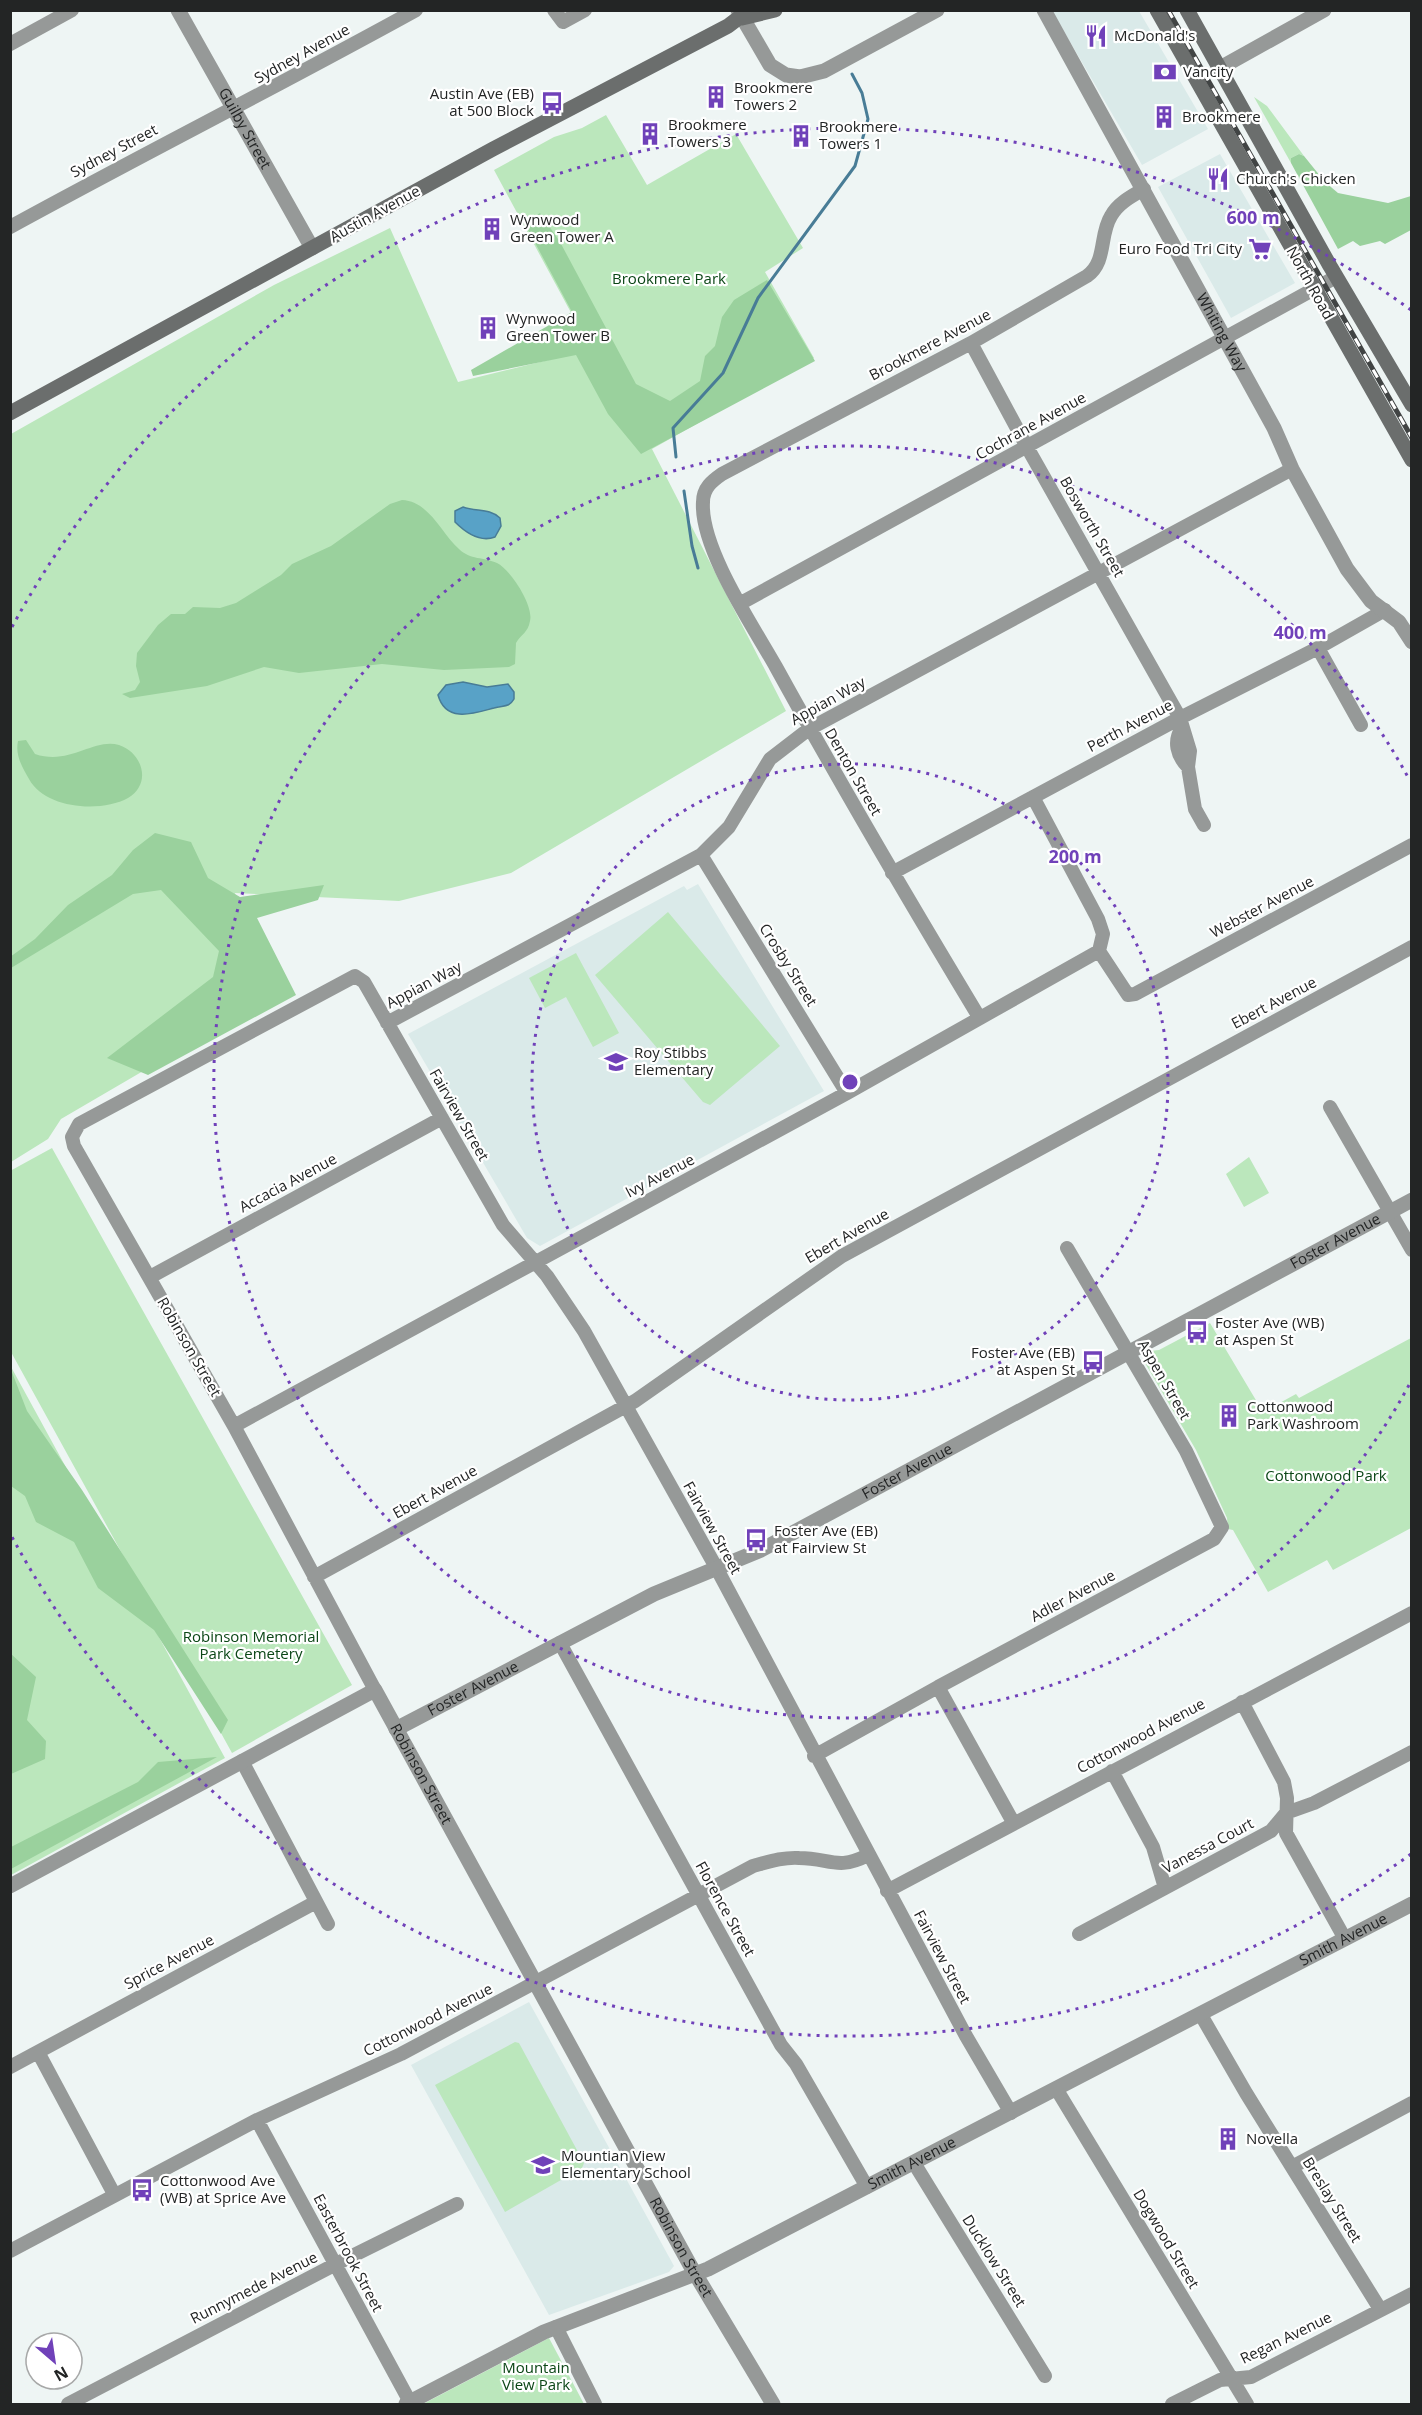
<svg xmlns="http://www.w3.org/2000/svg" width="1422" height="2415" viewBox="0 0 1422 2415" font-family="'Open Sans',sans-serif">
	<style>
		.built { fill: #daeae9 }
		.green { fill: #bbe7bc }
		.forest { fill: #9ad19d }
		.water { fill: #58a2c7; stroke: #487c96; stroke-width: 1.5 }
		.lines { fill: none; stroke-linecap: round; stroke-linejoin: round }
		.stream { stroke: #487c96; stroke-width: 3 }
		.minor { stroke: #969998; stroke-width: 14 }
		.tertiary { stroke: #969998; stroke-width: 15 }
		.secondary { stroke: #6b6e6d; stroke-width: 15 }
		.rail-casing { stroke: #414444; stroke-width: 5 }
		.rail { stroke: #fff; stroke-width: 3; stroke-dasharray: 9; stroke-linecap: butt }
		.ring { fill: none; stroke: #7041b9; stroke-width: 3; stroke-dasharray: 3 6 }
		.labels { text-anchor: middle; stroke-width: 4.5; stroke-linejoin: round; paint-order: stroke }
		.poi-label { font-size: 15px; fill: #232525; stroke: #fff; text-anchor: start }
		.street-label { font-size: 15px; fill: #232525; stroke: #fff }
		.park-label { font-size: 15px; fill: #0b4616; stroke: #fff }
		.centre { fill: #7041b9; stroke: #fff; stroke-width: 3 }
		.ring-label { font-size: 18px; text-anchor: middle; font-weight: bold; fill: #7041b9; stroke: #fff; stroke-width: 4.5; stroke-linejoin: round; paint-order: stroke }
	</style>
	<rect width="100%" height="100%" fill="#eef5f4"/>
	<!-- built -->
	<path class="built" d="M 1052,11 L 1139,11 L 1208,129 L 1142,165 Z
		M 1220,154 L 1295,283 L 1231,318 L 1158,187 Z
		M 698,884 L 824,1091 L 540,1246 L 527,1238 L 408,1034 L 684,886 L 687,890 Z
		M 529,2002 L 674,2266 L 669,2272 L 549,2315 L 411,2065 Z"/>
	<!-- green -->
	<path class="green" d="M 1254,97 L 1267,106 L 1304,156 L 1299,154 L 1291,158 L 1291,163 Z
		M 606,115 L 647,185 L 736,134 L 803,248 L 765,272 L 814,358 L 652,449 L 786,711 L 511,873 L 399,901 L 235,893 L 263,1001 L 61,1119 L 48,1139 L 11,1162 L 11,434 L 274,285 L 390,228 L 458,382 L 565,356 L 589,346 L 494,170 L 554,137 L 582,128 Z
		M 668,912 L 780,1046 L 710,1105 L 703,1102 L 595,975 Z
		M 576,953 L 619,1033 L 593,1047 L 566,997 L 545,1008 L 529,978 Z
		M 52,1148 L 352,1685 L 232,1753 L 11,1352 L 10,1171 Z
		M 1249,1157 L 1269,1193 L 1244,1207 L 1226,1174 Z
		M 1210,1323 L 1263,1412 L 1296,1394 L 1299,1398 L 1411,1338 L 1411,1528 L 1333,1570 L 1327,1560 L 1268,1592 L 1233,1530 L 1228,1529 L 1227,1518 L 1196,1450 L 1145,1363 L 1150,1351 L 1159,1350 Z
		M 10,1365 L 225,1758 L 11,1875 L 10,1875 Z
		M 515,2042 L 519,2043 L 584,2163 L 582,2168 L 505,2212 L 435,2085 Z
		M 549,2338 L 584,2404 L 423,2404 Z"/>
	<!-- forest -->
	<path class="forest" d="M 1299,154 L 1304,156 L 1325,182 L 1338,193 L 1388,203 L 1411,196 L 1411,230 L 1385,244 L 1380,241 L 1360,246 L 1353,241 L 1338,249 L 1291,163 L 1291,158 Z
		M 540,213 L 560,242 L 636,384 L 670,401 L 700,381 L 705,356 L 715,346 L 722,317 L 734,300 L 767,280 L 815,361 L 641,454 L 608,414 L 576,355 L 473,376 L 471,370 L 572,312 L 525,224 Z
		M 402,500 C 429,501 441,533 459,549 C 470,560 484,557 497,563 C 511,570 534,606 530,621 C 528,633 521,634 516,643 L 515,664 L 509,667 L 444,670 L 382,664 L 299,673 L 264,667 L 207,686 L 130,698 L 122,694 L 135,690 L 140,682 L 136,666 L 137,653 L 158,625 L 171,614 L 185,614 L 193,607 L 220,608 L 236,603 L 281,575 L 292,564 L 331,546 L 390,504 Z
		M 26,740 L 35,754 C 70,766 93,738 119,745 C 143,753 152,784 128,798 C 101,813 45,809 29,779 C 22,767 15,755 18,741 Z
		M 155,833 L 191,842 L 208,878 L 240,897 L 324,885 L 318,900 L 257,918 L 296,995 L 148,1075 L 107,1058 L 213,977 L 219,951 L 161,890 L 133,894 L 11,968 L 10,957 L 35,939 L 68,905 L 112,875 L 133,850 Z
		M 10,1367 L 27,1411 L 82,1490 L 228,1720 L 221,1734 L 154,1630 L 98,1588 L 74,1542 L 36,1522 L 25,1496 L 11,1486 Z
		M 10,1653 L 36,1677 L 27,1720 L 46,1741 L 45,1759 L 11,1774 Z
		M 217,1757 L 11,1869 L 11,1847 L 138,1782 L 158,1762 Z"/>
	<!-- water -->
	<path class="water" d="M 463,507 C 477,512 489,508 500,518 L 501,526 L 495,537 C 479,543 465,532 455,522 L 455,511 Z
		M 463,682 L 487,687 L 508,684 L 514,692 L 514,699 C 509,708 503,705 494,708 C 475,713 446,724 438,695 L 446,685 Z"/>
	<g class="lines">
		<!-- stream -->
		<path class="stream" d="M 676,457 L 673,428 L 723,373 L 758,298 L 855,166 L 868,119 L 862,93 L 852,74
			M 684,491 L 692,546 L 698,568"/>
		<!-- minor -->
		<path class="minor" d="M 554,10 L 563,22 L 585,10
			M 10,44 L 72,10
			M 10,227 C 145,153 282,84 416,10
			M 971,343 L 1027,447 L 1180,718 L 1190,751 L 1188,767 L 1195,809 L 1204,825
			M 741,603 L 1336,277
			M 1318,648 L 1361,725
			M 1182,728 C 1173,741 1177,756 1188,767
			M 1033,797 L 1098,919 L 1103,934 L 1099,951 L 1128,995 L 1135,994 L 1412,845
			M 701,855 L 847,1093
			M 892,873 L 1180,718 L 1318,648 L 1385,610
			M 979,1017 C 909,901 841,785 776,667 C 753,626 700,548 703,502 C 703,488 712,481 722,474 L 971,343 L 1087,276 C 1107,262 1099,235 1111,216 C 1118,203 1132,196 1144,189
			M 387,1023 L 701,855 L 729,827 L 770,759 L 809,729 L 1292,469
			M 1330,1107 L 1412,1250
			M 150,1277 L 442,1118
			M 234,1426 L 847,1093 L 1099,951
			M 314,1577 L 635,1401 L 842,1256 L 1412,947
			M 560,1643 L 781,2045 L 796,2064 L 867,2187
			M 375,1690 L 234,1426 L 74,1146 L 72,1137 L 79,1124 L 355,976 L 364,982 L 503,1225 L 547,1276 L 584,1331 L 717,1569 L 966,2036 L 1011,2113
			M 1242,1702 L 1284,1782 L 1287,1798 L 1286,1833 L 1345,1939
			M 814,1756 L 938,1687
			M 242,1761 L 328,1924
			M 1112,1771 L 1153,1847 L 1165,1888
			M 1013,1822 L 938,1687 L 1214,1539 L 1222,1527 L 1186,1451 L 1067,1248
			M 887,1891 L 1412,1613
			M 1079,1934 L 1271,1831 L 1286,1813 L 1314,1803 L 1412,1752
			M 1201,2015 L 1246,2093 L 1380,2309
			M 38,2052 L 114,2194
			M 10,2067 L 316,1902
			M 1057,2090 L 1247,2404
			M 257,2120 L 410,2402
			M 914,2163 L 1045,2376
			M 1292,2167 L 1412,2103
			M 10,2251 L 257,2120 L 401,2054 L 753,1866 C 768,1862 783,1857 799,1858 C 830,1858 837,1871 868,1855
			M 556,2327 L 595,2404
			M 68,2404 L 336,2264 L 457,2204
			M 1172,2404 L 1220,2380 L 1251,2377 L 1412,2294"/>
		<!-- tertiary -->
		<g class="tertiary">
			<path id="s1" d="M 178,10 L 312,248"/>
			<path d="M 738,10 L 770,65 L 786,75 L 800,77 L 824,71 L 937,10"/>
			<path id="s2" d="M 1044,10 L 1274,428 L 1292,469 L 1347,569 L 1371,601 L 1399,622 L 1412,642"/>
			<path d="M 1220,68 L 1324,10"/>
			<path id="s3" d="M 396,1729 L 654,1594 L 761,1550 L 1412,1200"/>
			<path id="s4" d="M 10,1886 L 375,1690 L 690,2265 L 773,2404"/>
			<path id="s5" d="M 406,2404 L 544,2332 L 708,2269 L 1412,1904"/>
		</g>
		<!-- secondary -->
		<path class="secondary" d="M 1157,10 L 1412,460
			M 1187,10 L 1330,266 L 1412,405
			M 742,18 L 775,10
			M 10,413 L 493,149 L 728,26 L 749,10"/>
		<!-- rail casing -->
		<g class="rail-casing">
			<path id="rail" d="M 1168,10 L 1412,438"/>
		</g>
		<!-- rail -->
		<use href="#rail" class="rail"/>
	</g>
	<!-- distance rings -->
	<g class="ring">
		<circle cx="850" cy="1082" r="318"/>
		<path d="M1409 1385A636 636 0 1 1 1409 779"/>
		<path d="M1411 1854A954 954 0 0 1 12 1537M12 627A954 954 0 0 1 1411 310"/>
	</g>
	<!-- icons -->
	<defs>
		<g id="restaurant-bare" transform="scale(1.8)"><path d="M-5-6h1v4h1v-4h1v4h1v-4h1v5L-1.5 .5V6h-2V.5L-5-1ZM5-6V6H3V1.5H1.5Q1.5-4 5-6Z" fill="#7041b9" stroke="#fff" stroke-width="2.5" paint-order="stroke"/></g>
		<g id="bank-bare" transform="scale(1.8)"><path d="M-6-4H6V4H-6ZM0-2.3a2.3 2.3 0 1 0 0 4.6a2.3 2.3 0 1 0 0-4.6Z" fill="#7041b9" stroke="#fff" stroke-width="2.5" paint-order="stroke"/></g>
		<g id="building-bare" transform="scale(1.8)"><path d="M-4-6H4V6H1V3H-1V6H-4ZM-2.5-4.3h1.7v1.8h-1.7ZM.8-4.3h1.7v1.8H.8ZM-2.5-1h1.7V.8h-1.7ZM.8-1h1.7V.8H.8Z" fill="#7041b9" stroke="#fff" stroke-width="2.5" paint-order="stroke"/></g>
		<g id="bus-bare" transform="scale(1.8)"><path d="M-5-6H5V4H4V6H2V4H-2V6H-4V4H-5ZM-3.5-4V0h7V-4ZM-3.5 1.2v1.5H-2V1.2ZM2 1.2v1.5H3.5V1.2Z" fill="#7041b9" stroke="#fff" stroke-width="2.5" paint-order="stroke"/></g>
		<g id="supermarket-bare" transform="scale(1.8)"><path d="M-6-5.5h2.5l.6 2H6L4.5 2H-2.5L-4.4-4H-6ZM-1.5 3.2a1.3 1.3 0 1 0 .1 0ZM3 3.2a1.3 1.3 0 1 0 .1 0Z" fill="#7041b9" stroke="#fff" stroke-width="2.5" paint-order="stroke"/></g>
		<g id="school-bare" transform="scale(1.8)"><path d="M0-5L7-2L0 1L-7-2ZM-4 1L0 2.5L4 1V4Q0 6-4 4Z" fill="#7041b9" stroke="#fff" stroke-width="2.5" paint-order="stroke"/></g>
	</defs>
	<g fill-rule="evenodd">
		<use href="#restaurant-bare" x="1096" y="36"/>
		<use href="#bank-bare" x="1165" y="72"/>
		<use href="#building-bare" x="716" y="97"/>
		<use href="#bus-bare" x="552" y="103"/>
		<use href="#building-bare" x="1164" y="117"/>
		<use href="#building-bare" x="650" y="134"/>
		<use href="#building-bare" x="801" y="136"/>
		<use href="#restaurant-bare" x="1218" y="179"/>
		<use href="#building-bare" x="492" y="229"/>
		<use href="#supermarket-bare" x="1260" y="249"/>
		<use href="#building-bare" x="488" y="328"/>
		<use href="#school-bare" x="616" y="1062"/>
		<use href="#bus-bare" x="1197" y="1332"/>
		<use href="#bus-bare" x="1093" y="1362"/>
		<use href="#building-bare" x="1229" y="1416"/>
		<use href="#bus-bare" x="756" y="1540"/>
		<use href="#building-bare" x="1228" y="2139"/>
		<use href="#school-bare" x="543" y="2165"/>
		<use href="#bus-bare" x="142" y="2190"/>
	</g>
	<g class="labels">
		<!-- poi labels -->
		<g class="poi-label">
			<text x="1114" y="41">McDonald's</text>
			<text x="1183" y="77">Vancity</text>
			<text x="734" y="93">Brookmere<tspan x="734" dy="17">Towers 2</tspan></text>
			<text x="534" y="99" text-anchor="end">Austin Ave (EB)<tspan x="534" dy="17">at 500 Block</tspan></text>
			<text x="1182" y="122">Brookmere</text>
			<text x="668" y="130">Brookmere<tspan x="668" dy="17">Towers 3</tspan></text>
			<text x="819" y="132">Brookmere<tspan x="819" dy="17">Towers 1</tspan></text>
			<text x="1236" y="184">Church's Chicken</text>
			<text x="510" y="225">Wynwood<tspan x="510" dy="17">Green Tower A</tspan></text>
			<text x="1242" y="254" text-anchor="end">Euro Food Tri City</text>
			<text x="506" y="324">Wynwood<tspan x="506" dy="17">Green Tower B</tspan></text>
			<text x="634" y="1058">Roy Stibbs<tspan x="634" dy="17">Elementary</tspan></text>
			<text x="1215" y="1328">Foster Ave (WB)<tspan x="1215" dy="17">at Aspen St</tspan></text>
			<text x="1075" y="1358" text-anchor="end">Foster Ave (EB)<tspan x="1075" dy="17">at Aspen St</tspan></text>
			<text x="1247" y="1412">Cottonwood<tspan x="1247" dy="17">Park Washroom</tspan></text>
			<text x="774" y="1536">Foster Ave (EB)<tspan x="774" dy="17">at Fairview St</tspan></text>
			<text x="1246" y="2144">Novella</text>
			<text x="561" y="2161">Mountian View<tspan x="561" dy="17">Elementary School</tspan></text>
			<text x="160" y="2186">Cottonwood Ave<tspan x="160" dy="17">(WB) at Sprice Ave</tspan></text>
		</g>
		<!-- street labels -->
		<g class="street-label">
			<text transform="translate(302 54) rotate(-29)" y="5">Sydney Avenue</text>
			<text dy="5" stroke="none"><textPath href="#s1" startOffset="136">Guilby Street</textPath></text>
			<text transform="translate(114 151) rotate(-28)" y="5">Sydney Street</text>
			<text transform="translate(375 214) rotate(-29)" y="5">Austin Avenue</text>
			<text transform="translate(1310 283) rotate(61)" y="5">North Road</text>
			<text dy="5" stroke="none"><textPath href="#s2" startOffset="368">Whiting Way</textPath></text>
			<text transform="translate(930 345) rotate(-28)" y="5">Brookmere Avenue</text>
			<text transform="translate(1031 426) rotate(-29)" y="5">Cochrane Avenue</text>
			<text transform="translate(1092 527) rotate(60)" y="5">Bosworth Street</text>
			<text transform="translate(828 701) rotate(-29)" y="5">Appian Way</text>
			<text transform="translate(1130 726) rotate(-28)" y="5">Perth Avenue</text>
			<text transform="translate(853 772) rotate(60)" y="5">Denton Street</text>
			<text transform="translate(1262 907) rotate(-28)" y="5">Webster Avenue</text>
			<text transform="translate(788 965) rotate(58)" y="5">Crosby Street</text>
			<text transform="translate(424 985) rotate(-28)" y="5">Appian Way</text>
			<text transform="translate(1274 1003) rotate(-28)" y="5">Ebert Avenue</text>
			<text transform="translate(459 1115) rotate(60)" y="5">Fairview Street</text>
			<text transform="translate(660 1176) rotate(-28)" y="5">Ivy Avenue</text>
			<text transform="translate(288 1183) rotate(-28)" y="5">Accacia Avenue</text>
			<text transform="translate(847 1236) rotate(-30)" y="5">Ebert Avenue</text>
			<text dy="5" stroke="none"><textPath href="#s3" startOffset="1059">Foster Avenue</textPath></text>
			<text transform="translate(189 1347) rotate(60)" y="5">Robinson Street</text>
			<text transform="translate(1164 1380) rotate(60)" y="5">Aspen Street</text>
			<text dy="5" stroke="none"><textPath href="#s3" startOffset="573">Foster Avenue</textPath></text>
			<text transform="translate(435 1492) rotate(-29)" y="5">Ebert Avenue</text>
			<text transform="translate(712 1528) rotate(61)" y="5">Fairview Street</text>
			<text transform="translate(1073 1596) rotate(-28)" y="5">Adler Avenue</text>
			<text dy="5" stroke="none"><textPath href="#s3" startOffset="87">Foster Avenue</textPath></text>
			<text transform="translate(1141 1736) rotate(-28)" y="5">Cottonwood Avenue</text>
			<text dy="5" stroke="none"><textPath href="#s4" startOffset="510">Robinson Street</textPath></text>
			<text transform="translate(1208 1846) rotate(-28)" y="5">Vanessa Court</text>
			<text transform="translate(725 1909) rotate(61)" y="5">Florence Street</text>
			<text dy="5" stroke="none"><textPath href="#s5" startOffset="1047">Smith Avenue</textPath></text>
			<text transform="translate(942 1957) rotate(62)" y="5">Fairview Street</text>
			<text transform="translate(169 1962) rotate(-28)" y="5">Sprice Avenue</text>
			<text transform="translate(428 2020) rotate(-27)" y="5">Cottonwood Avenue</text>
			<text dy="5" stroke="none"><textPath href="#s5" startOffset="561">Smith Avenue</textPath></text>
			<text transform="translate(1332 2200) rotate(58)" y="5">Breslay Street</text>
			<text transform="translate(1166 2239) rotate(59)" y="5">Dogwood Street</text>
			<text dy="5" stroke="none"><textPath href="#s4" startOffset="1050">Robinson Street</textPath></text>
			<text transform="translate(348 2253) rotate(62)" y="5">Easterbrook Street</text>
			<text transform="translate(994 2261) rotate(58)" y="5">Ducklow Street</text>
			<text transform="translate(254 2288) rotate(-27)" y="5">Runnymede Avenue</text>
			<text transform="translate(1286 2338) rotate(-26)" y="5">Regan Avenue</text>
		</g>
		<!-- park labels -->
		<g class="park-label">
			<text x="669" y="284">Brookmere Park</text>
			<text x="1326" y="1481">Cottonwood Park</text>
			<text x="251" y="1642">Robinson Memorial<tspan x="251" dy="17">Park Cemetery</tspan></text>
			<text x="536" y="2373">Mountain<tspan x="536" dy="17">View Park</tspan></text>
		</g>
	</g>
	<circle cx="850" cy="1082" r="9" class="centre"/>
	<g class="ring-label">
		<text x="1253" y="224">600 m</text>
		<text x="1300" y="639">400 m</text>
		<text x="1075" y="863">200 m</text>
	</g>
	<!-- border -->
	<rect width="1422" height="2415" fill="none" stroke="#232525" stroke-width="24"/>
	<!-- north arrow -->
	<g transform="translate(54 2361) rotate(151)"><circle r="28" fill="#ffffff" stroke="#a7a8a8" stroke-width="1.5"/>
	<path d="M0-4.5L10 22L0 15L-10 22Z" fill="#7041b9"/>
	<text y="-9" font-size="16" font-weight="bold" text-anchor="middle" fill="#232525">N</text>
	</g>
</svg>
